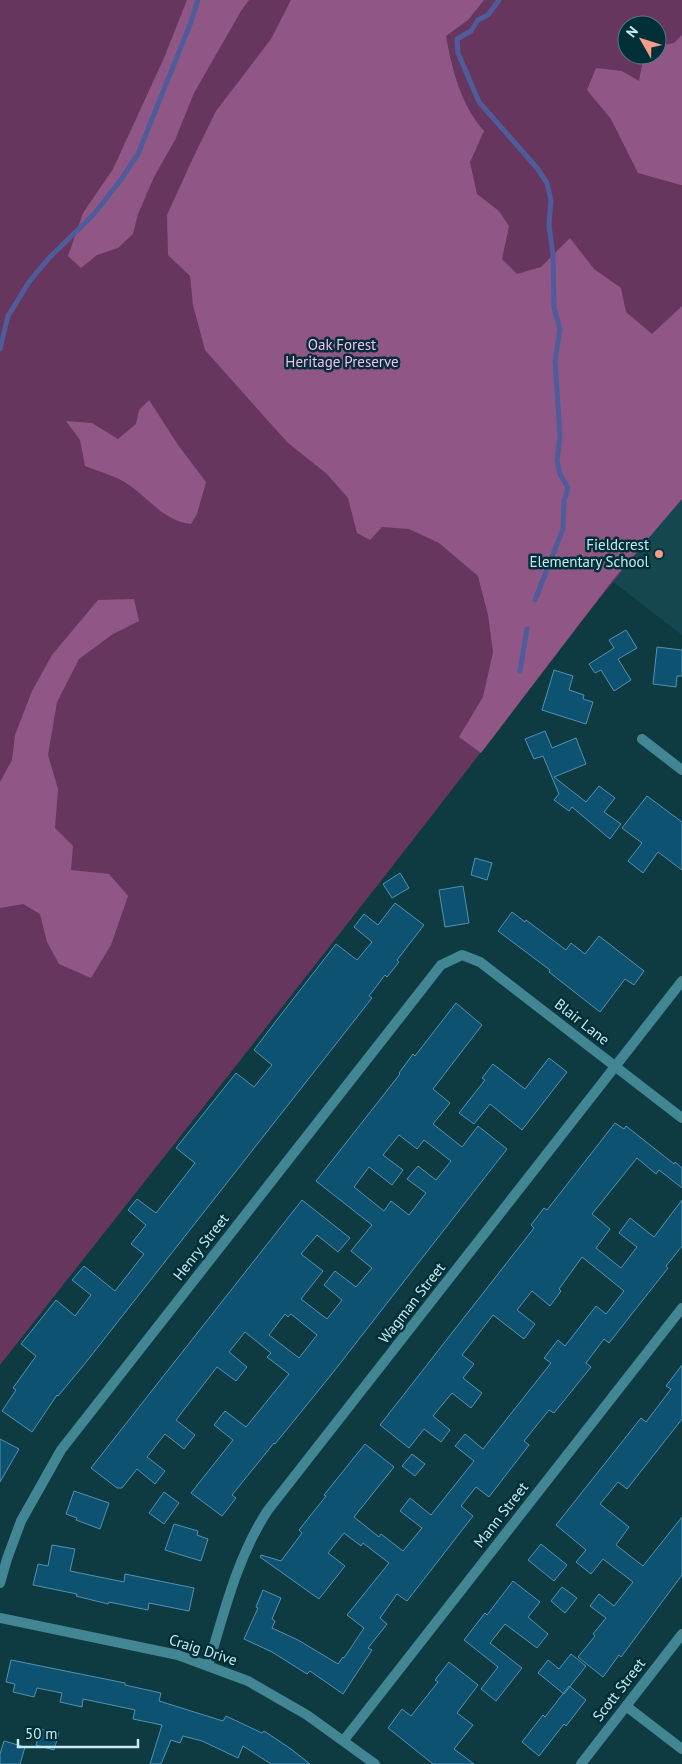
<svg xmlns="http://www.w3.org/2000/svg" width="682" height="1764" viewBox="0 0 682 1764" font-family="'PT Sans',sans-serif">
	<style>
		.built { fill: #154751 }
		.green { fill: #66365e; fill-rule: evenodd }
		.forest { fill: #905786 }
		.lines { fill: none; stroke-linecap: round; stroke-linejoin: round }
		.stream { stroke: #505c99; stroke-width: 5 }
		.building { fill: #0d5270; stroke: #5391b2; fill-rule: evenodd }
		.street { stroke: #428593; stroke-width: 10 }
		.poi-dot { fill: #f49e8a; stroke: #012f38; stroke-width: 2 }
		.labels { text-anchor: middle; stroke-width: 5; stroke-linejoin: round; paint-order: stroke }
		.park-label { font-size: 15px; fill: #ffbcf1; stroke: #012f38 }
		.poi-label { font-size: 15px; fill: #c6ebf4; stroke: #012f38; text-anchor: end }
		.street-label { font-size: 15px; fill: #c6ebf4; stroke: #012f38 }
	</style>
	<rect width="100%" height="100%" fill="#0e3a42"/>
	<!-- built -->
	<path class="built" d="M 682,499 L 682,635 L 612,581 Z"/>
	<!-- green -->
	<path class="green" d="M 0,0 L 682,0 L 682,495 C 648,541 610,584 575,630 C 386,877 192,1121 0,1365 ZM 627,25 L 657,25 L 657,55 L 627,55 Z"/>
	<!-- forest -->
	<path class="forest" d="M 187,0 L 249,0 L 241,11 L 194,93 L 175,140 L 154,177 L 138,214 L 133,234 L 118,248 L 97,255 L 81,268 L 68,256 L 83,213 L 113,169 L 164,58 Z
		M 291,0 L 484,0 L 468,20 L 446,36 C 452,70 461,105 484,131 L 470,162 L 477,194 L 499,211 L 509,226 L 502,259 L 517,274 L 541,267 L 570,238 L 594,269 L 621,288 L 626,312 L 652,334 L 682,306 L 682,499 L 612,581 L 481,753 L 459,737 L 483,697 L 493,652 L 488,615 L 478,576 L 439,543 L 409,529 L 382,527 L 370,540 L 357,533 L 348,498 L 327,474 L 288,443 L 205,350 L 193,305 L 190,276 L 168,255 L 167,215 L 193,158 L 216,111 L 271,39 Z
		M 682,35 L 682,185 L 681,185 L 638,173 L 611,119 L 587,90 L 596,68 L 622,71 L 639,81 L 644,55 L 657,55 L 657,46 L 674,43 Z
		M 149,400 L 178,445 L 206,482 L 197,514 L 191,524 C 165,521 152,502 132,487 C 119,477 101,472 85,466 L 80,440 L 66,421 L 92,423 L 118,439 L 136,424 L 139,410 Z
		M 134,599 L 139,621 L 113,634 L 79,659 L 57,702 L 48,755 L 58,789 L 55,828 L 73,846 L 71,870 L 109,874 L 128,896 L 111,945 L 91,978 L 59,964 L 47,942 L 40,914 L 23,904 L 0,908 L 0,782 L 12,760 L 15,735 L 32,691 L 52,655 L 98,600 Z"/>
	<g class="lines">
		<!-- stream -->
		<path class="stream" d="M 499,0 L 488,15 L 478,20 L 471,31 L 457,39 L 458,53 L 479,102 L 537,168 L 547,183 L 551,200 L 549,225 L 553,255 L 554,308 L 560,329 L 555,361 L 560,435 L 557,461 L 560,474 L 568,488 L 564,501 L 563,529 L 535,600
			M 0,349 L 8,316 L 29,282 L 49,258 L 94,214 L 120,181 L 138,154 L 191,22 L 198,0
			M 520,671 L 527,629"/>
	</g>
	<!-- building -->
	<path class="building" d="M 626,630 L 637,648 L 618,659 L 631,680 L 614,691 L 601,670 L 595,673 L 589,664 L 614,648 L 609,640 Z
		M 657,647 L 682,650 L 682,676 L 677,676 L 676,687 L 653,684 Z
		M 554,670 L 573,676 L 569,690 L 584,695 L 583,699 L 593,702 L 586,724 L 542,710 Z
		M 545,731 L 552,748 L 576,738 L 586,764 L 554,777 L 586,802 L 599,786 L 615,798 L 604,812 L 621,824 L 610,839 L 572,807 L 569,811 L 554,800 L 559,794 L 543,756 L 534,759 L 525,739 Z
		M 647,796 L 682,822 L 682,870 L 658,852 L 643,873 L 628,861 L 642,843 L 622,828 Z
		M 475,858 L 492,863 L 487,880 L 471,875 Z
		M 400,873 L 409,888 L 392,898 L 383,884 Z
		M 463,886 L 469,923 L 445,927 L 439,890 Z
		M 395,903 L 424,925 L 397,960 L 399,962 L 387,977 L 385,975 L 369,996 L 372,998 L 83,1366 L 58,1396 L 57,1395 L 32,1432 L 2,1411 L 16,1390 L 13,1388 L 36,1356 L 21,1344 L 56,1300 L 75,1316 L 91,1295 L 72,1280 L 84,1266 L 115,1291 L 144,1254 L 131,1244 L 146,1225 L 128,1210 L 137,1199 L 156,1213 L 195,1163 L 176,1148 L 236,1073 L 254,1087 L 272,1065 L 254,1050 L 276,1021 L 336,944 L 357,960 L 372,942 L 354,927 L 364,914 L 378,925 Z
		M 512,912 L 525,922 L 526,920 L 566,950 L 571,943 L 585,954 L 599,936 L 644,971 L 634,985 L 625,979 L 600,1012 L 549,972 L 550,970 L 498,931 Z
		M 456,1003 L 482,1025 L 433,1089 L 450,1103 L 433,1124 L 462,1147 L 478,1126 L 507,1149 L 331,1375 L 275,1444 L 274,1443 L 232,1495 L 236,1498 L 222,1516 L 191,1493 L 233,1440 L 214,1425 L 225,1411 L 246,1427 L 289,1374 L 267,1357 L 271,1353 L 245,1332 L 229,1352 L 247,1367 L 236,1381 L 217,1367 L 176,1420 L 195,1435 L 184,1449 L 165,1434 L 147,1457 L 165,1471 L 155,1484 L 137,1469 L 122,1488 L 117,1488 L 91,1468 L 302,1200 L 350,1238 L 338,1252 L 317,1235 L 301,1254 L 323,1271 L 301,1299 L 327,1319 L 342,1300 L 324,1285 L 335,1271 L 356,1287 L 372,1268 L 351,1251 L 372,1225 L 316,1181 L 400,1074 L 399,1073 L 413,1054 L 415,1056 ZM 399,1135 L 417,1149 L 424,1140 L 451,1161 L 436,1180 L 418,1166 L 407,1179 L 426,1193 L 409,1215 L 391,1201 L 384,1211 L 354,1187 L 369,1167 L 392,1185 L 403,1170 L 383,1155 ZM 285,1314 L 288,1317 L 291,1314 L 317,1335 L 299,1358 L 269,1335 Z
		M 549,1058 L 567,1072 L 522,1130 L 490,1104 L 474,1124 L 459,1113 L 485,1080 L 482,1078 L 493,1064 L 525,1089 Z
		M 615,1123 L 624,1129 L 626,1126 L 674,1164 L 675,1162 L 682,1168 L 682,1188 L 659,1170 L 656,1174 L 637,1158 L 592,1214 L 610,1229 L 596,1248 L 621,1268 L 637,1247 L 619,1233 L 630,1218 L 654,1237 L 682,1200 L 682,1246 L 666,1266 L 668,1268 L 609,1343 L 604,1339 L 586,1363 L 591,1367 L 554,1413 L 549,1410 L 524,1441 L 529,1445 L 489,1497 L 476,1487 L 461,1506 L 473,1516 L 407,1601 L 397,1594 L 380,1618 L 387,1624 L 368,1648 L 372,1650 L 343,1694 L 310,1671 L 307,1674 L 272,1652 L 244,1639 L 258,1608 L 256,1607 L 263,1590 L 281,1598 L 272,1619 L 275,1621 L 272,1628 L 298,1640 L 338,1664 L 343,1657 L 344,1658 L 364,1628 L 347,1615 L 389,1563 L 363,1543 L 361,1546 L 344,1533 L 328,1553 L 345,1566 L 319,1599 L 260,1557 L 261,1555 L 281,1561 L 302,1533 L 299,1530 L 326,1496 L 324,1495 L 365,1444 L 394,1467 L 354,1517 L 379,1537 L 381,1534 L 403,1551 L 422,1528 L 400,1511 L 410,1498 L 431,1515 L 474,1461 L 455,1446 L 465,1434 L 483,1449 L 551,1363 L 544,1358 L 558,1340 L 565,1346 L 596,1306 L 606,1314 L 624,1291 L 582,1257 L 559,1289 L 561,1291 L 550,1306 L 532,1291 L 517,1310 L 535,1324 L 524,1339 L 493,1315 L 462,1355 L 474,1364 L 463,1378 L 482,1393 L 471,1408 L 452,1393 L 433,1416 L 450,1430 L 441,1442 L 424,1429 L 409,1448 L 380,1425 L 534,1228 L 531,1225 L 544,1208 L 547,1210 Z
		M 682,1365 L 682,1419 L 627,1489 L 618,1482 L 600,1504 L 629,1527 L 616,1545 L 643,1566 L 682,1517 L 682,1575 L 621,1657 L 619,1655 L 603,1677 L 578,1657 L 595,1636 L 593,1634 L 606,1618 L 590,1606 L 599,1594 L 614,1606 L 633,1582 L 603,1559 L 591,1574 L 576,1562 L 586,1550 L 556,1525 L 641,1418 L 646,1422 L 671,1389 L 666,1386 Z
		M 0,1439 L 19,1449 L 0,1482 Z
		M 412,1454 L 425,1464 L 415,1476 L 402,1466 Z
		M 74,1491 L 109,1503 L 100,1529 L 76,1520 L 77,1518 L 66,1514 Z
		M 164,1492 L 179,1503 L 164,1524 L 149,1513 Z
		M 174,1524 L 198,1531 L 197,1535 L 208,1539 L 201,1561 L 165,1550 Z
		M 541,1544 L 567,1565 L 554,1581 L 528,1560 Z
		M 52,1545 L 75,1549 L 70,1571 L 124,1582 L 125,1574 L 194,1588 L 189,1611 L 149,1603 L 148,1610 L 109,1602 L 108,1604 L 76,1596 L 77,1594 L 33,1585 L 38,1564 L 48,1566 Z
		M 513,1581 L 540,1602 L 528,1617 L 548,1634 L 537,1648 L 505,1624 L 490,1643 L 522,1668 L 496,1701 L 481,1689 L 498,1667 L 464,1640 L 485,1613 L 487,1615 Z
		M 562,1587 L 577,1598 L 565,1613 L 551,1601 Z
		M 571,1654 L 586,1666 L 564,1694 L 538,1673 L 548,1660 L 559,1669 Z
		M 11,1660 L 125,1683 L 125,1685 L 161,1693 L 159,1701 L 223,1721 L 226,1716 L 262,1733 L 264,1731 L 291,1749 L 310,1764 L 271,1764 L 243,1746 L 238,1758 L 202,1741 L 183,1736 L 180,1743 L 171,1740 L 161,1764 L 150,1764 L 162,1725 L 133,1719 L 135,1710 L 126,1708 L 83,1699 L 82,1707 L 60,1702 L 62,1693 L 37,1688 L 34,1697 L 13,1692 L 15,1684 L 6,1682 Z
		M 449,1662 L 478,1685 L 457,1713 L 473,1725 L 454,1749 L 474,1764 L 433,1764 L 388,1728 L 402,1709 L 411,1716 L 438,1682 L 435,1680 Z
		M 569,1686 L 586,1700 L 566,1726 L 564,1724 L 539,1756 L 522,1742 L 543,1715 L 545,1717 Z
		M 41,1729 L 59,1733 L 54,1750 L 36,1745 Z
		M 4,1741 L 25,1747 L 20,1764 L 0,1764 L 0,1754 Z"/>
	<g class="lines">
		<!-- street -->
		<path class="street" d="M 642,739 L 682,770
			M 0,1583 L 7,1559 L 21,1521 L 61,1450 L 441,965 L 462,955 L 480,962 L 682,1118
			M 0,1618 L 178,1655 L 248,1681 L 307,1715 L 375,1764
			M 208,1666 C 224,1613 237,1557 268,1510 L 682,981
			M 626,1706 L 682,1749
			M 344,1740 L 682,1308
			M 581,1764 L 682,1634"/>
	</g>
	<!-- markers -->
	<circle class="poi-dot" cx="659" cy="554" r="5"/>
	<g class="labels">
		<!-- park labels -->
		<g class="park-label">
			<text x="342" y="350">Oak Forest<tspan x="342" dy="17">Heritage Preserve</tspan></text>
		</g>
		<!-- poi labels -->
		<g class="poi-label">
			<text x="649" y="550">Fieldcrest<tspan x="649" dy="17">Elementary School</tspan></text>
		</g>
		<!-- street labels -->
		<g class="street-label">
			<text transform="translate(582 1022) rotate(38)" y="5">Blair Lane</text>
			<text transform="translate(201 1247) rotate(-52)" y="5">Henry Street</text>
			<text transform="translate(412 1303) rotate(-52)" y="5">Wagman Street</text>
			<text transform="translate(501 1515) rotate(-52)" y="5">Mann Street</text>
			<text transform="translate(203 1650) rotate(18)" y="5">Craig Drive</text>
			<text transform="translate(619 1690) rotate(-52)" y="5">Scott Street</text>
		</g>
	</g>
	<!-- north arrow -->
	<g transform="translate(642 40) rotate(309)"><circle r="24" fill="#012f38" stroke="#507a83"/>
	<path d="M0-4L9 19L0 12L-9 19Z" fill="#f49e8a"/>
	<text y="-8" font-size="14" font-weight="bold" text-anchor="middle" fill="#c6ebf4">N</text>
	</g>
	<!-- scale -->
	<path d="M18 1739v8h120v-8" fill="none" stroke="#c6ebf4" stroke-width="2.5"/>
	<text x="25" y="1739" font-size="15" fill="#c6ebf4" stroke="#012f38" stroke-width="4" paint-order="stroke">50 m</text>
</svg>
